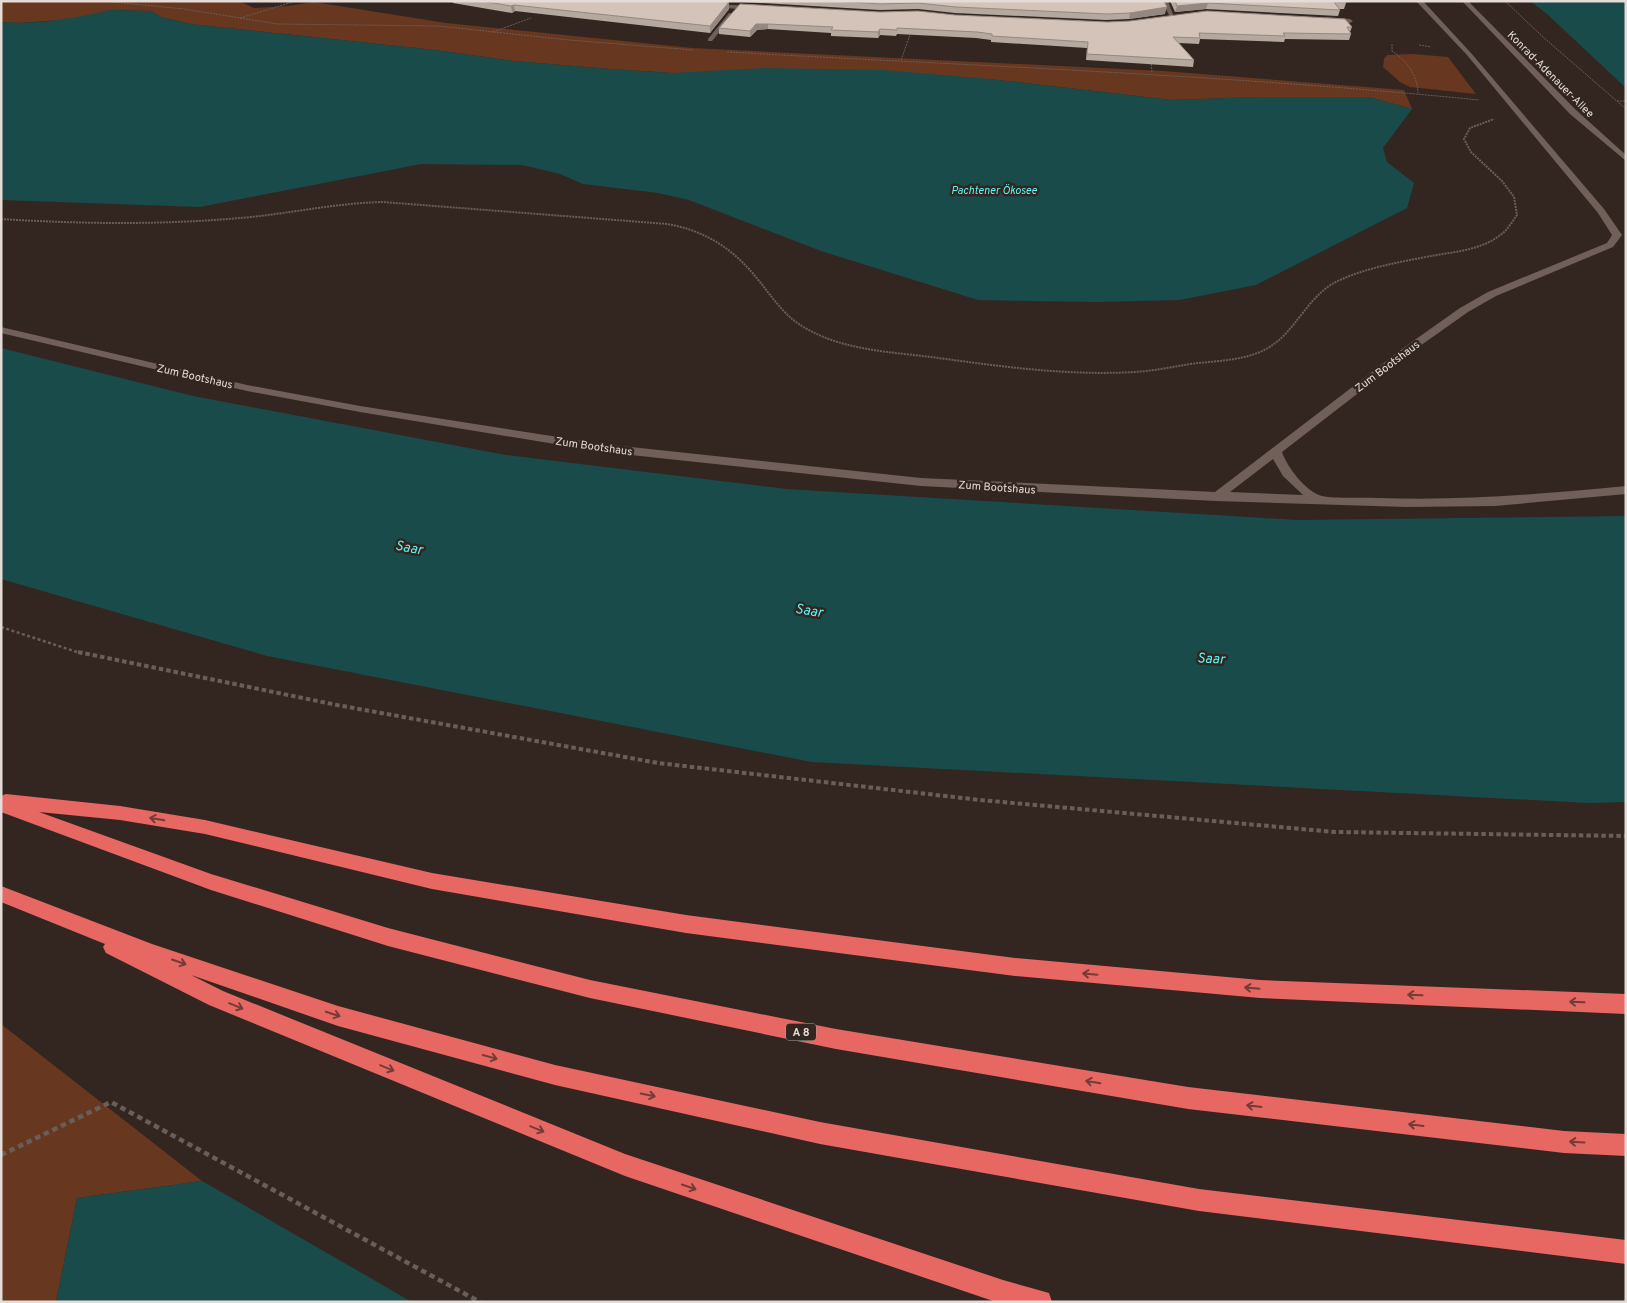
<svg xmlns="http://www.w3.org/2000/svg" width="1627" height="1303" viewBox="0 0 1627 1303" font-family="Overpass,sans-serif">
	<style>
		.green { fill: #68371f }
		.water { fill: #1a4b4b }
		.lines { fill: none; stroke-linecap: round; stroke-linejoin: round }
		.path-far4 { stroke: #695e58; stroke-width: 1; stroke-dasharray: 2 1; stroke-linecap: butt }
		.path-far3 { stroke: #695e58; stroke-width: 2; stroke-dasharray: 2 1; stroke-linecap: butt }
		.path-far2 { stroke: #695e58; stroke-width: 2.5; stroke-dasharray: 3 2.5; stroke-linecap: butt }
		.path-far1 { stroke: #695e58; stroke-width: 4; stroke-dasharray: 4.5 3; stroke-linecap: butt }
		.path { stroke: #695e58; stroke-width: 4.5; stroke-dasharray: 5.5 4; stroke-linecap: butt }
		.lane { fill: #706059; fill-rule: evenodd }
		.street { fill: #706059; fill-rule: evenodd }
		.secondary { fill: #706059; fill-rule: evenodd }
		.highway { fill: #e76763; fill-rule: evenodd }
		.wall { fill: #b5a89e }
		.shaded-wall { fill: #948881 }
		.building { fill: #d3c3b8; stroke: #948881 }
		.oneway { stroke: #723d37 }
		.labels { text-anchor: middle; stroke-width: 5; stroke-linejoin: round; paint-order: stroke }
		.far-street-label { font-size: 11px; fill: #e5dcd8; stroke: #332620 }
		.far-water-label { font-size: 11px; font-style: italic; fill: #5cf5f5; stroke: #332620 }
		.shield { fill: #332620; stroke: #b0a5a1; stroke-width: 1 }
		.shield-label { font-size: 11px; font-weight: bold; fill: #e5dcd8 }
		.water-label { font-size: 14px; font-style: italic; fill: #5cf5f5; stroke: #332620 }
	</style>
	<rect width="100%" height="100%" fill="#332620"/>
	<!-- green -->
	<path class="green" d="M 1,1 L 239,1 L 254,8 L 288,6 L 314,2 L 446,23 L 692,48 L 1163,71 L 1404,90 L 1412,109 L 1369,97 L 1259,97 L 1172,100 L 989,79 L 672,73 L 610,69 L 513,61 L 435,50 L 190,24 L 161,17 L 151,11 L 111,10 L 75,19 L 19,23 L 1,22 Z
		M 1413,54 L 1448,57 L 1476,94 L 1410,87 L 1400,82 L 1383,67 L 1384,59 L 1387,55 Z
		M 1,1024 L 202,1181 L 77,1198 L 56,1302 L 1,1302 Z"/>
	<!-- water -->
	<path class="water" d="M 1530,1 L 1626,1 L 1626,88 L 1547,14 Z
		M 111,10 L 151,11 L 161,17 L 190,24 L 435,50 L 513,61 L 610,69 L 672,73 L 764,68 L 885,70 L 989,79 L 1172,100 L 1259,97 L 1369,97 L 1412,109 L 1383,148 L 1387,162 L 1414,183 L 1407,208 L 1256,285 L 1179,300 L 1096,302 L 978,300 L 821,251 L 689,200 L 658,193 L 583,184 L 560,174 L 522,165 L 421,164 L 200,207 L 1,200 L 1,22 C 38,25 75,18 111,10 Z
		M 1,348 L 193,396 L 506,455 L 786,489 L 1297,520 L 1626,516 L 1626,802 L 1588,803 L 812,762 L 267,656 L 1,579 Z
		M 202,1181 L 412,1302 L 56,1302 L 77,1198 Z"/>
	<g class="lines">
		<!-- path-far4 -->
		<path class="path-far4" d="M 103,1 L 184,9 L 278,24 L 438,26 L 569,40 L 693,50
			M 1505,1 L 1543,37 L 1626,109
			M 240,18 L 296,1
			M 493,32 L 531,18
			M 1392,44 L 1392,51 C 1407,61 1417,74 1418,93
			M 1419,45 L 1431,47
			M 727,52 C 978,66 1229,75 1479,100
			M 901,60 L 911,32
			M 1151,61 L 1152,73
			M 1617,101 L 1626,101"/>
		<!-- path-far3 -->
		<path class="path-far3" d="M 1,219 C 81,224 160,225 240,218 C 288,214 335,203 383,202 L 667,224 C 703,230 731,247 755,276 C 772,296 783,316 807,329 C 844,350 890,352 931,357 C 998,366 1066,376 1134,372 C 1153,371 1172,367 1190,364 C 1214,361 1238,361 1260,352 C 1296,337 1305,295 1340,280 C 1369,267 1400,262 1431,256 C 1454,252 1480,250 1499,236 C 1507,231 1512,222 1517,215 L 1514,197 L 1502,181 L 1471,152 L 1464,139 L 1470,128 L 1494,119"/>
		<!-- path-far2 -->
		<path class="path-far2" d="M 1,627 L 83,654"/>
		<!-- path-far1 -->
		<path class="path-far1" d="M 78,652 L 337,705 L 658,763 L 980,800 L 1335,832 L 1626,836"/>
		<!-- path -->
		<path class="path" d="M 1,1155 L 111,1102 L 480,1302"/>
		<!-- lane -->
		<path class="lane" d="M 1416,1 L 1423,1 L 1471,53 L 1604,209 L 1622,235 L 1613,247 L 1496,296 L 1468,312 L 1410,353 L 1282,452 C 1287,467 1306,492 1322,496 C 1336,499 1364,497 1379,498 C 1462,501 1543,494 1626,486 L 1626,494 L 1495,506 L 1406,507 L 1216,501 L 921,486 L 603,452 L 360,412 L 247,391 L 1,333 L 1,327 L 247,385 L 360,406 L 603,444 L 921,478 L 1215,492 L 1402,349 L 1460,308 L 1488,292 L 1607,243 L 1612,235 L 1598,213 L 1467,55 ZM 1273,459 L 1283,476 L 1303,495 L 1230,492 Z"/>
		<!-- street -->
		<path class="street" d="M 1162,1 L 1168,1 L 1174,17 L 1170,17 Z
			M 710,4 L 757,6 L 760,8 L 757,10 L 708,7 Z
			M 729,13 L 734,14 L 712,41 L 708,41 L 708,39 Z
			M 1326,17 L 1350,19 L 1353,21 L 1350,23 L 1324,20 Z"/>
		<!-- secondary -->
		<path class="secondary" d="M 1462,1 L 1468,1 L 1576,110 L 1626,155 L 1626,161 L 1570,114 Z"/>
		<!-- highway -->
		<path class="highway" d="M 6,794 L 120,806 L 205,820 L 432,873 L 686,915 L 1015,958 L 1260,980 L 1626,994 L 1626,1014 L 1260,998 L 1015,976 L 686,933 L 432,889 L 205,834 L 120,820 L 39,812 L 211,874 L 388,928 L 590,980 L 836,1029 L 1188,1087 L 1564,1131 L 1626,1134 L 1626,1156 L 1564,1153 L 1188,1109 L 836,1049 L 590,998 L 388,946 L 211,890 L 1,812 L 1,796 Z
			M 1,886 L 152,944 L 338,1006 L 555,1065 L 820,1122 L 1199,1189 L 1626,1240 L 1626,1264 L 1199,1211 L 820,1144 L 555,1085 L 338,1026 L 191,975 L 223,991 L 625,1154 L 1003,1280 L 1049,1293 L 1052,1302 L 996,1302 L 625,1176 L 209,1005 L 106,953 L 103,947 L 105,944 L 1,902 Z"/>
	</g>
	<!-- wall -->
	<path class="wall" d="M 452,1 L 736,1 L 734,2 L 725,2 L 729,9 L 710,33 L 515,11 L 512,13 L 453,3 Z
		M 743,1 L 1164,1 L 1165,14 L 1129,19 L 1106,20 L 955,13 L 918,9 L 880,10 L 744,2 Z
		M 1170,1 L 1345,1 L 1346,3 L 1344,9 L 1339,9 L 1340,10 L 1338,16 L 1206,9 L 1175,12 Z
		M 880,12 L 1107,22 L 1352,27 L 1350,32 L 1351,34 L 1349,40 L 1285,39 L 1284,42 L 1200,39 L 1199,44 L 1179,43 L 1194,60 L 1193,67 L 1086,60 L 1087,48 L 991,42 L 991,40 L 976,38 L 897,34 L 896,36 L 880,35 L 878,38 L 831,36 L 831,33 L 768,29 L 757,30 L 750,37 L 719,34 L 719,28 Z"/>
	<!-- shaded-wall -->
	<path class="shaded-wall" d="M 729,2 L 729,9 L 710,33 L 710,26 Z
		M 1208,3 L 1206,9 L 1175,12 L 1177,6 Z
		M 514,5 L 515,11 L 512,13 L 511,6 Z
		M 1167,7 L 1165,14 L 1129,19 L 1130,13 Z
		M 756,24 L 768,24 L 768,29 L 757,30 L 750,37 L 750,31 Z
		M 880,29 L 880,35 L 878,38 L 878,32 Z"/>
	<!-- building -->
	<path class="building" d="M 482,1 L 717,1 L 729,2 L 710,26 L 514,5 L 511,6 Z
		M 838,1 L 1164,1 L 1167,7 L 1130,13 L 1107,14 L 956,7 L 918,3 L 880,4 Z
		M 1175,1 L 1345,1 L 1346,3 L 1334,2 L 1340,10 L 1208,3 L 1177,6 Z
		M 740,4 L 880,12 L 918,11 L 955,15 L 1107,22 L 1130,21 L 1207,11 L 1345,19 L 1352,27 L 1347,27 L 1351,34 L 1283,33 L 1285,36 L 1199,33 L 1200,38 L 1173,37 L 1194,60 L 1087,54 L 1088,42 L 992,36 L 992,34 L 977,32 L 897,28 L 897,30 L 880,29 L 878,32 L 831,30 L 833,27 L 768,24 L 756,24 L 750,31 L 719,28 Z"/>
	<!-- one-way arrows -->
	<defs><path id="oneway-shaft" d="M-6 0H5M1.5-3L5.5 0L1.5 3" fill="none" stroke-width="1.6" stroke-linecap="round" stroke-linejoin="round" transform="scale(1.25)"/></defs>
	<g class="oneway">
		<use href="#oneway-shaft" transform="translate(157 819) rotate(-170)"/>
		<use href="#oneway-shaft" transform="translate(179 962) rotate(19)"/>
		<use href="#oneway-shaft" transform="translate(1090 974) rotate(-175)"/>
		<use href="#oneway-shaft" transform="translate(1252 988) rotate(-175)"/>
		<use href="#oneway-shaft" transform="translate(1415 995) rotate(-178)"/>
		<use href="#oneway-shaft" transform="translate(1577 1002) rotate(-178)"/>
		<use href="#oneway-shaft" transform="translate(236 1006) rotate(22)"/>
		<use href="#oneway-shaft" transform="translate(333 1014) rotate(18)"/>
		<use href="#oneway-shaft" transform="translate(490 1057) rotate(15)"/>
		<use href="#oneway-shaft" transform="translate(387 1068) rotate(22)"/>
		<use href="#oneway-shaft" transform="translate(1093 1082) rotate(-170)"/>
		<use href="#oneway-shaft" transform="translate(648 1095) rotate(12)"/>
		<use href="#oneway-shaft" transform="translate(1254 1106) rotate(-173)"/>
		<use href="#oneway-shaft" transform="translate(1416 1125) rotate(-173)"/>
		<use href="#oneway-shaft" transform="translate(537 1129) rotate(22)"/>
		<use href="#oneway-shaft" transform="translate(1577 1142) rotate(-177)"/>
		<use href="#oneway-shaft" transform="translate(689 1187) rotate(19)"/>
	</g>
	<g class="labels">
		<!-- far-street labels -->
		<g class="far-street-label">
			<text transform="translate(1551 74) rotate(45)" y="4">Konrad-Adenauer-Allee</text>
			<text transform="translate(1387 366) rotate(-37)" y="4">Zum Bootshaus</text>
			<text transform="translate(195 376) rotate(13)" y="4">Zum Bootshaus</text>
			<text transform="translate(594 446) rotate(8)" y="4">Zum Bootshaus</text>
			<text transform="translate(997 487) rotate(4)" y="4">Zum Bootshaus</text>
		</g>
		<!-- far-water labels -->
		<g class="far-water-label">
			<text x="994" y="194">Pachtener Ökosee</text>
		</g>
		<!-- shield labels -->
		<rect class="shield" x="786" y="1023.5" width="30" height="17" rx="4"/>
		<g class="shield-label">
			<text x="801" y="1036">A 8</text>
		</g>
		<!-- water labels -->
		<g class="water-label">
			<text transform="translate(409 547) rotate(10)" y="5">Saar</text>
			<text transform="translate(809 610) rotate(9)" y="5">Saar</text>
			<text transform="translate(1211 658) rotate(3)" y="5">Saar</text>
		</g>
	</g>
	<!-- border -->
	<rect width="1627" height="1303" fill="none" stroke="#e5dcd8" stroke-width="5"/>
</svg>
